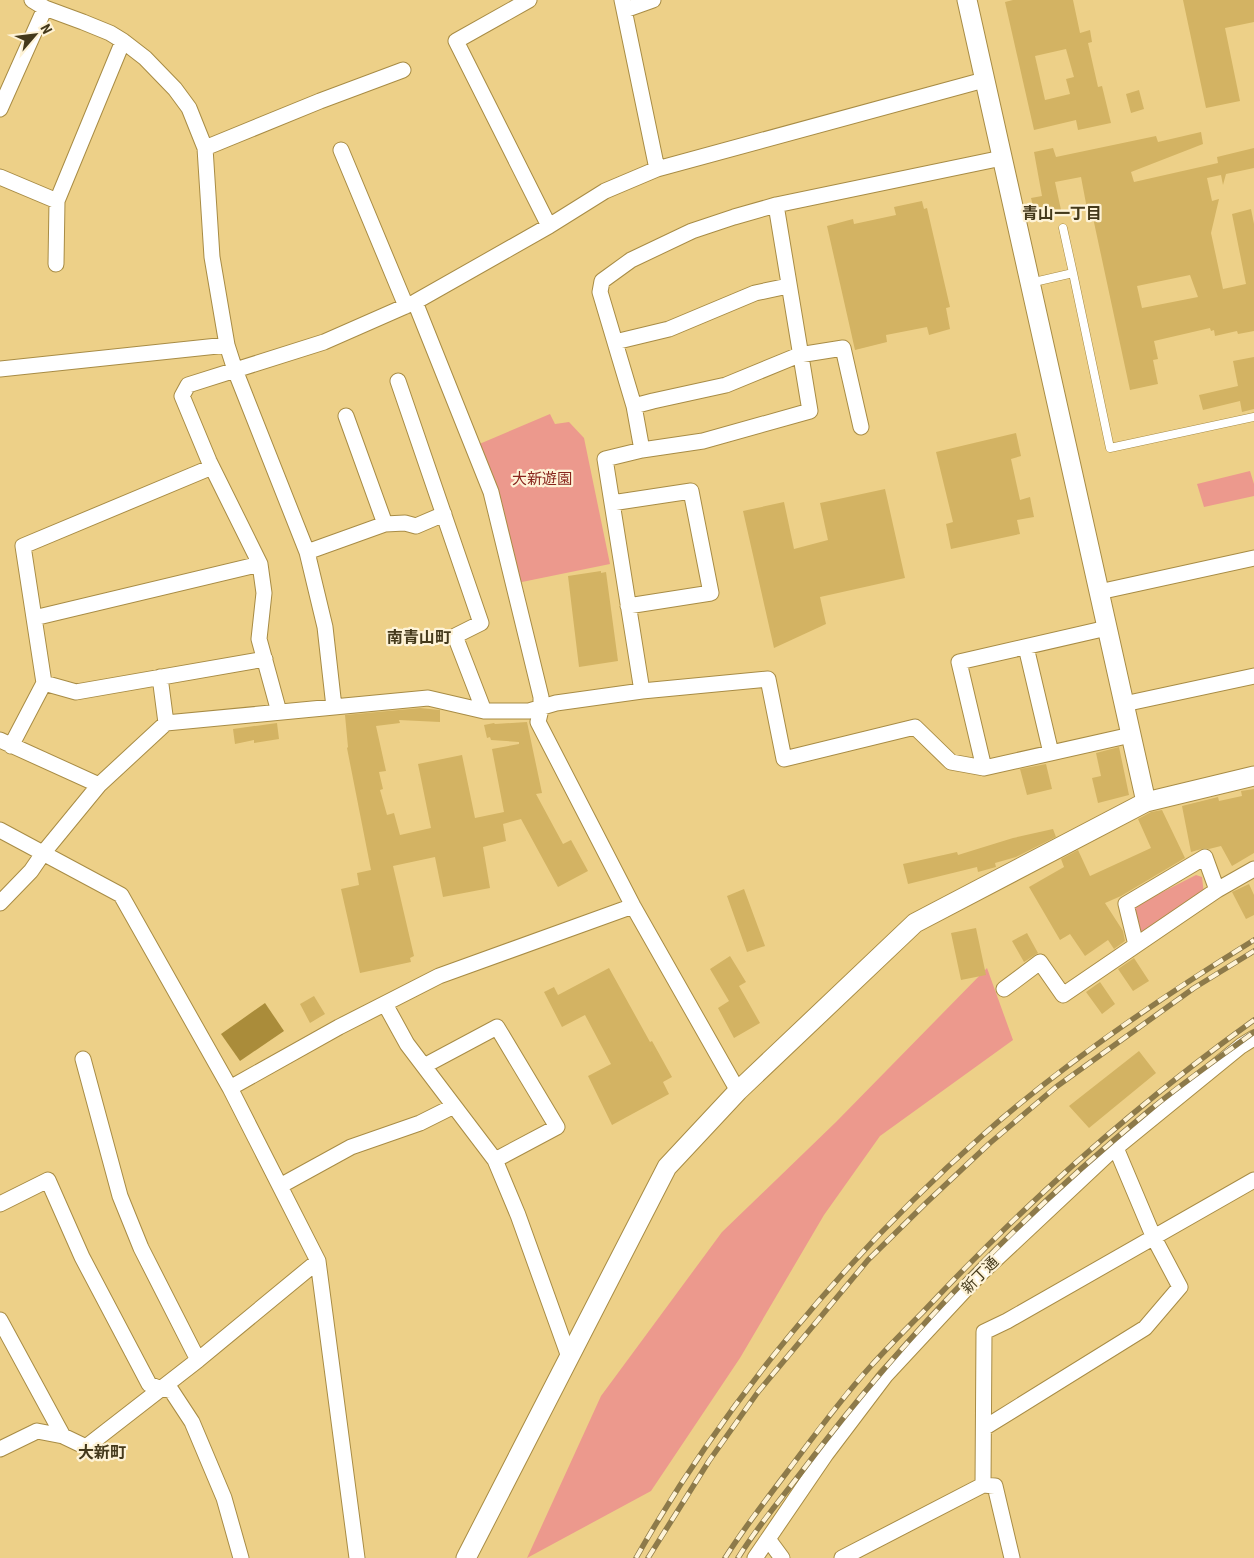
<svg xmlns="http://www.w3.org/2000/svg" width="1254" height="1558" viewBox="0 0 1254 1558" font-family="'Roboto Condensed','Noto Sans JP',sans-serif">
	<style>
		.green { fill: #ec998d }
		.water { fill: #aa8c3a }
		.building { fill: #d3b363; fill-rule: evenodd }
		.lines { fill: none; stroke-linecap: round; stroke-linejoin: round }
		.service-casing { stroke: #a88c45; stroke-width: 9 }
		.minor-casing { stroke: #a88c45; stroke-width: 17 }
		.tertiary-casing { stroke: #a88c45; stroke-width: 21 }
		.service { stroke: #fff; stroke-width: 8 }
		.minor { stroke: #fff; stroke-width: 15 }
		.tertiary { stroke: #fff; stroke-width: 19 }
		.rail-casing { stroke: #8d7a4a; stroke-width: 5.5 }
		.rail { stroke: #fef3d7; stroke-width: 4; stroke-dasharray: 11; stroke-linecap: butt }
		.labels { text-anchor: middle; stroke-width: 4.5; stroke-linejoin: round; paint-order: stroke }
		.park-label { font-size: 15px; fill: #88241c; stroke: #fef3d7 }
		.street-label { font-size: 15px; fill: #44391b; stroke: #fef3d7 }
		.neighbourhood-label { font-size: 16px; font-weight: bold; fill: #44391b; stroke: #fef3d7 }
	</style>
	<rect width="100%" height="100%" fill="#edd088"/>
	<!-- green -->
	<path class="green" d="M 550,414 L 555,424 L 569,422 L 584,438 L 610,564 L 517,583 L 477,445 Z
		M 1250,471 L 1254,484 L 1254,496 L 1204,507 L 1197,484 Z
		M 1196,875 L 1202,877 L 1204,894 L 1141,938 L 1133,907 Z
		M 987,968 L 1013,1040 L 880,1136 L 824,1215 L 740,1358 L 651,1491 L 527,1558 L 601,1396 L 722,1232 L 836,1122 Z"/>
	<!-- water -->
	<path class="water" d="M 265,1003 L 284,1031 L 240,1061 L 221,1034 Z"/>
	<!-- building -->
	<path class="building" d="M 1013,0 L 1073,0 L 1080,33 L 1090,30 L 1092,42 L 1088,43 L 1098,87 L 1102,86 L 1111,123 L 1078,130 L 1076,120 L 1034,130 L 1005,2 ZM 1066,49 L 1074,77 L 1066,79 L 1070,94 L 1045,100 L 1035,56 Z
		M 1183,0 L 1254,0 L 1254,22 L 1225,28 L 1240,101 L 1206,108 Z
		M 1139,90 L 1144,109 L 1131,113 L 1126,94 Z
		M 1201,132 L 1203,144 L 1131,172 L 1134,182 L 1218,163 L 1217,157 L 1254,148 L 1254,168 L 1226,174 L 1223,185 L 1221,175 L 1207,178 L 1212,201 L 1219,199 L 1211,233 L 1223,289 L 1246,284 L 1232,214 L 1251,209 L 1254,224 L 1254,331 L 1238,334 L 1237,331 L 1215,336 L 1214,330 L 1211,331 L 1210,328 L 1154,341 L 1158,359 L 1153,360 L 1158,384 L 1130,390 L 1092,213 L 1088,214 L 1081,177 L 1055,182 L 1061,210 L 1035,215 L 1031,198 L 1042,196 L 1034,152 L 1053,148 L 1056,157 L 1156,136 L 1158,142 ZM 1190,275 L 1198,297 L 1142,308 L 1137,286 Z
		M 922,201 L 924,209 L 927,208 L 950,307 L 946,308 L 950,329 L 929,335 L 927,327 L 886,335 L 887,342 L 855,350 L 827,226 L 853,219 L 854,224 L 896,215 L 894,207 Z
		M 1254,357 L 1254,409 L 1242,412 L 1240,401 L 1203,410 L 1199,395 L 1238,386 L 1233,361 Z
		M 1016,433 L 1021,456 L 1011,459 L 1020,500 L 1030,497 L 1034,517 L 1017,520 L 1020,534 L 951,549 L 946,524 L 953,522 L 936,452 Z
		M 885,489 L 905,578 L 820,597 L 826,624 L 774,648 L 743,511 L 784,502 L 794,549 L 828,540 L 820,503 Z
		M 601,571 L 601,573 L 606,572 L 618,661 L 579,667 L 568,576 Z
		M 420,708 L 440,710 L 440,722 L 399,720 L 400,723 L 376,726 L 386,771 L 379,772 L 383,789 L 380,790 L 387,815 L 394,813 L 400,835 L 431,828 L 418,764 L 462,755 L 475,818 L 504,812 L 492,749 L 519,744 L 519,742 L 491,740 L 490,737 L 487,738 L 484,725 L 494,723 L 495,724 L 527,722 L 542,793 L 536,794 L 563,844 L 571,840 L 588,871 L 558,887 L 521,819 L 503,824 L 506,841 L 483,847 L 490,888 L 443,897 L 435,857 L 393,866 L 414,956 L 410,958 L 411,962 L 360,973 L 341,889 L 359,885 L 357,873 L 371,870 L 347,748 L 348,747 L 345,715 Z
		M 277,723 L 279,739 L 254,743 L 254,740 L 235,744 L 233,729 Z
		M 1119,747 L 1129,795 L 1098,803 L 1092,778 L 1101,776 L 1096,753 Z
		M 1046,764 L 1052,789 L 1027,795 L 1020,769 Z
		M 1254,789 L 1254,853 L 1232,866 L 1221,846 L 1209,849 L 1205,848 L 1191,852 L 1182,806 L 1218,797 L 1219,801 L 1242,796 L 1241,791 Z
		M 1162,810 L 1185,858 L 1121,896 L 1105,903 L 1123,931 L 1125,941 L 1114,949 L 1108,940 L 1085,956 L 1070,934 L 1060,940 L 1029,887 L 1064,867 L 1061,859 L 1078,850 L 1090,876 L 1151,848 L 1138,819 L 1151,812 Z
		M 1053,829 L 1056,837 L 1016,857 L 995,863 L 996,867 L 978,872 L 977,867 L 908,884 L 903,864 L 957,852 L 958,855 L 1013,838 Z
		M 1249,884 L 1254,895 L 1254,915 L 1246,919 L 1232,892 Z
		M 744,889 L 765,946 L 747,952 L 727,896 Z
		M 976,928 L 986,975 L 961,980 L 951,933 Z
		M 1027,933 L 1038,953 L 1024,962 L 1012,941 Z
		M 730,956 L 746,982 L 739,986 L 760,1023 L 734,1038 L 718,1008 L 729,1001 L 710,969 Z
		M 1134,958 L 1149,981 L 1133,991 L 1118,969 Z
		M 609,968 L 650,1042 L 652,1041 L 672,1077 L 663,1082 L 669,1094 L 612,1125 L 588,1076 L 611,1064 L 585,1015 L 562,1027 L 544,992 L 554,987 L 558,995 Z
		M 1100,982 L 1115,1004 L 1102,1014 L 1086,992 Z
		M 314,996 L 325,1014 L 310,1023 L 300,1004 Z
		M 1139,1051 L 1156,1073 L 1089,1128 L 1069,1106 Z"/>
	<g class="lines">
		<!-- service casing -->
		<g class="service-casing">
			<path id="service" d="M 1073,273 L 1110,448 L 1254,417
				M 1030,283 L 1073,273 L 1063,228"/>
		</g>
		<!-- minor casing -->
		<g class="minor-casing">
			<path id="minor" d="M 32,0 L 45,8 L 83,22 L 110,33 L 123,41 L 145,58 L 175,89 L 189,108 L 205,148 L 212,257 L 227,345 L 235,370 L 307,552 L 325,627 L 334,707
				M 529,0 L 456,41 L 549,226
				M 622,0 L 657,169
				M 625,10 L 653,0
				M 0,109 L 45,8
				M 205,148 L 320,101 L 403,70
				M 341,150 L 406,306
				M 0,177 L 57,201
				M 776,205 L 810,411 L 703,441 L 642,450 L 634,406 L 600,292 L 602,281 L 631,260 L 692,231 L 734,217 L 776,205 L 1002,158
				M 56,264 L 57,201 L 123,41
				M 415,302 L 491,492 L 541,697 L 541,709 L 538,722 L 633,906 L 738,1091
				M 615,342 L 669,329 L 755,293 L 788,286
				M 0,369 L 227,345
				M 398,381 L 481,623 L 455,636 L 484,711
				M 634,406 L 653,401 L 726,385 L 799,355 L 843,348 L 861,427
				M 346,416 L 385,524
				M 612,503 L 691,491 L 711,593 L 628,606
				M 307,552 L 385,524 L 405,523 L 416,526 L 444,514
				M 1099,592 L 1254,558
				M 34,618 L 260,564
				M 1026,647 L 1051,753
				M 160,677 L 166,723
				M 44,683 L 76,692 L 265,659
				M 642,691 L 605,459 L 642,450
				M 1124,704 L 1254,676
				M 279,712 L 259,639 L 264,593 L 260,564 L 209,461 L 182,396 L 188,385 L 324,342 L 415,302 L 549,226 L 605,191 L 657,169 L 984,80
				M 0,740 L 99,785
				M 11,746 L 44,683 L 23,546 L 212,467
				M 984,768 L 959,662 L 1107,628
				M 0,830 L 121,895 L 230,1088 L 318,1261 L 357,1558
				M 0,903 L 31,871 L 44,852 L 99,785 L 166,723 L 428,698 L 484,711 L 529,711 L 556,703 L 642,691 L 768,679 L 784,759 L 915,727 L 951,762 L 984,768 L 1131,735
				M 1136,945 L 1126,904 L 1205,857 L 1217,890
				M 1004,989 L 1040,962 L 1063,995 L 1217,890 L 1254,869
				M 385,1004 L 407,1044 L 495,1160 L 518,1215 L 569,1357
				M 83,1059 L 120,1196 L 141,1248 L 198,1360
				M 424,1066 L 497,1027 L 557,1127 L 495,1160
				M 230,1088 L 339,1027 L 439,976 L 633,906
				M 280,1186 L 351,1147 L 420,1123 L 454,1106
				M 0,1204 L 48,1180 L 82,1257 L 149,1384 L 161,1389 L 171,1390 L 192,1422 L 224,1498 L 241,1558
				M 0,1320 L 63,1436
				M 984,1428 L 1145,1328 L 1180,1287 L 1154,1238 L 1116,1148
				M 0,1449 L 37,1431 L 63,1436 L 86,1447 L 198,1360 L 318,1261
				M 768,1539 L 782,1558
				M 755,1558 L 826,1454 L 885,1376 L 978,1276 L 1106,1156 L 1241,1046 L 1254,1038
				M 842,1558 L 983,1485
				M 1012,1558 L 995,1486 L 983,1485 L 984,1332 L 1007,1321 L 1254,1180"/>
		</g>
		<!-- tertiary casing -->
		<g class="tertiary-casing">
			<path id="tertiary" d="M 967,0 L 1146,802
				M 466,1558 L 667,1167 L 738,1091 L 915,923 L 1146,802 L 1254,776"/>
		</g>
		<!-- service -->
		<use href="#service" class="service"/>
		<!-- minor -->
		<use href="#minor" class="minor"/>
		<!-- tertiary -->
		<use href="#tertiary" class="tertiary"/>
		<!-- rail casing -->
		<g class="rail-casing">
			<path id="rail" d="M 636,1558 C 725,1401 848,1254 984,1134 C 1067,1061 1160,998 1254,940
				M 648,1558 L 709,1461 L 758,1392 L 868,1260 L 926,1203 L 990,1143 L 1056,1087 L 1194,988 L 1254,951
				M 725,1558 C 744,1528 766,1500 787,1472 C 814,1436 840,1400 870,1367 C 887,1348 905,1330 923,1312 C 1024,1204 1134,1106 1254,1020
				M 738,1558 C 757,1527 781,1499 803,1470 C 903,1337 1023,1214 1151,1109 C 1184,1082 1220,1057 1254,1032"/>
		</g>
		<!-- rail -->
		<use href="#rail" class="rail"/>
	</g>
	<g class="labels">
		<!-- park labels -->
		<g class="park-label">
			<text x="542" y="484">大新遊園</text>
		</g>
		<!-- street labels -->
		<g class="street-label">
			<text transform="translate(980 1275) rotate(-45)" y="5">新丁通</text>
		</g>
		<!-- neighbourhood labels -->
		<g class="neighbourhood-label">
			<text x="1062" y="219">青山一丁目</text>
			<text x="419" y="643">南青山町</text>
			<text x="102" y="1458">大新町</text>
		</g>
	</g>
	<!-- north arrow -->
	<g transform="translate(35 35) rotate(62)" stroke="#fef3d7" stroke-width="4" paint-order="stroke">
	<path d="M0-4L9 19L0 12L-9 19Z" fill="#44391b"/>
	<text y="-8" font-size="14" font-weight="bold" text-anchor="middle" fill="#44391b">N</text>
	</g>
</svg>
